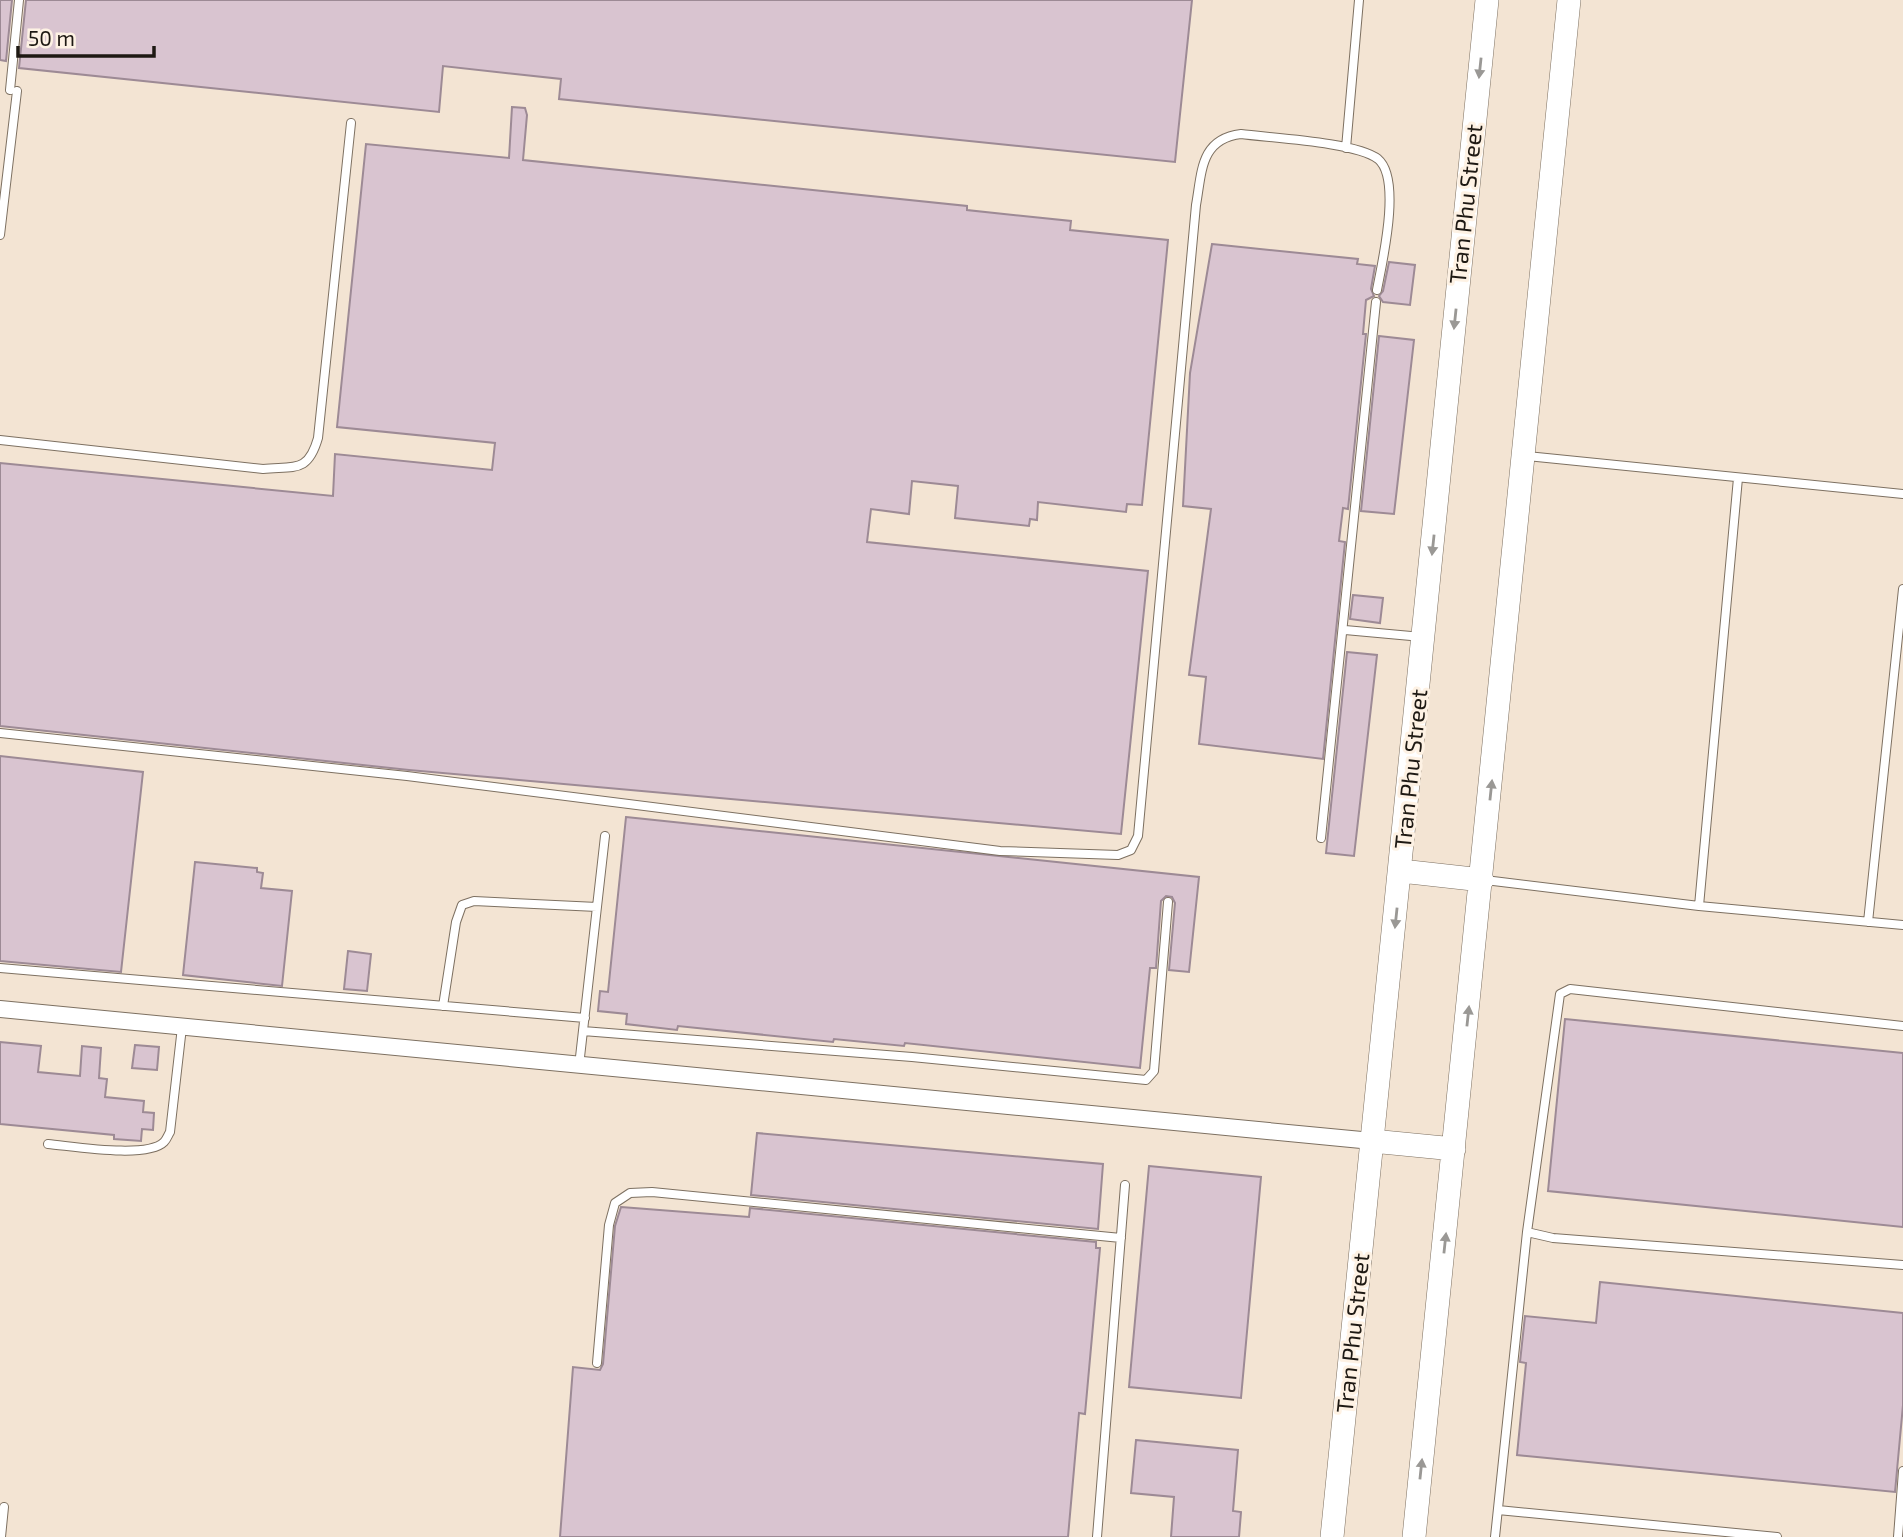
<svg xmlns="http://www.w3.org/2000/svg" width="1903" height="1537" viewBox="0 0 1903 1537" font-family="'Exo 2',sans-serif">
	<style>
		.building { fill: #d9c4d0; stroke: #9d8a95; stroke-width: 2 }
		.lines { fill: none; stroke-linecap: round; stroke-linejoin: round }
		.lane-casing { stroke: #7d7061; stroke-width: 10 }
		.street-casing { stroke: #7d7061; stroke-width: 18 }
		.secondary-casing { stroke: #7d7061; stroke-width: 24 }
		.lane { stroke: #fff; stroke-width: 8 }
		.street { stroke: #fff; stroke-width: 16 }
		.secondary { stroke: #fff; stroke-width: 23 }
		.oneway { fill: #9a9895 }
		.labels { text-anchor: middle; stroke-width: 6; stroke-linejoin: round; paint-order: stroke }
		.street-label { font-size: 23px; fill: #1e1913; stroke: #fef2e4 }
	</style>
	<rect width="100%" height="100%" fill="#f3e4d3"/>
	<!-- building -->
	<path class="building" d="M 0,0 L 12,0 L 6,61 L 0,60 Z
		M 26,0 L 1192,0 L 1175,162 L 559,99 L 561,79 L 443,66 L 439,112 L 19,68 Z
		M 512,107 L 525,108 L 527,115 L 523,160 L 967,206 L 967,210 L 1071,221 L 1070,230 L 1168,240 L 1142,505 L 1127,504 L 1126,512 L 1038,502 L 1037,520 L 1030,519 L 1029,526 L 955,518 L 958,486 L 912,481 L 909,514 L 871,509 L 867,542 L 1148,571 L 1121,834 L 409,770 L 0,726 L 0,463 L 333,496 L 335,454 L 492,470 L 495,443 L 337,427 L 366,144 L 509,158 Z
		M 1212,244 L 1358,259 L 1357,264 L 1375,266 L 1371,289 L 1374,296 L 1366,300 L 1363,334 L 1366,334 L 1348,509 L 1343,508 L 1339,541 L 1345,542 L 1323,759 L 1199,744 L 1206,677 L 1189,675 L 1211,509 L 1183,506 L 1190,373 Z
		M 1389,262 L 1415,265 L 1410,305 L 1383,302 L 1379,296 L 1383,291 Z
		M 1379,336 L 1414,340 L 1394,514 L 1361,511 Z
		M 1353,595 L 1383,598 L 1380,623 L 1350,619 Z
		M 1347,652 L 1377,655 L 1354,856 L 1326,853 Z
		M 0,756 L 143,772 L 121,972 L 0,961 Z
		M 626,817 L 1199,877 L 1189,972 L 1169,970 L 1175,903 L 1172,897 L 1166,896 L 1161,901 L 1156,968 L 1150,968 L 1140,1068 L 905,1043 L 904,1046 L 834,1039 L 833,1042 L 678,1026 L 677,1030 L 626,1024 L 627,1014 L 598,1011 L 600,991 L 608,992 Z
		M 195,862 L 257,868 L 257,872 L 263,873 L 261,888 L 292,891 L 282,986 L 183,975 Z
		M 348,951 L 371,954 L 367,991 L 344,989 Z
		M 1565,1019 L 1903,1053 L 1903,1227 L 1548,1191 Z
		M 0,1042 L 41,1046 L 38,1072 L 80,1076 L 82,1046 L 101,1048 L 99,1078 L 107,1079 L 105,1097 L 144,1101 L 143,1112 L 154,1113 L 153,1130 L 142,1129 L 141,1141 L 114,1139 L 114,1135 L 0,1124 Z
		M 135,1045 L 159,1047 L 157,1070 L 132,1068 Z
		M 757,1133 L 1103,1164 L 1098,1229 L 751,1195 Z
		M 1149,1166 L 1261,1177 L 1241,1398 L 1129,1387 Z
		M 621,1207 L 749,1217 L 750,1208 L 1096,1242 L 1096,1248 L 1100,1248 L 1085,1414 L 1079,1413 L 1068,1537 L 560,1537 L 573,1367 L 600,1370 L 603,1364 L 615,1226 Z
		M 1600,1282 L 1903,1313 L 1903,1405 L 1895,1492 L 1517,1455 L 1526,1363 L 1520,1362 L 1525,1316 L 1596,1323 Z
		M 1136,1440 L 1238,1450 L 1233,1511 L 1241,1512 L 1239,1537 L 1171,1537 L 1174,1497 L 1131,1493 Z"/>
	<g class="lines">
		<!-- lane casing -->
		<g class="lane-casing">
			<path id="lane" d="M 10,90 L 19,0
				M 1346,148 L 1359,0
				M 0,235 L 17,91
				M 0,440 L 263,469 C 295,466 308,473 318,438 L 351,123
				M 1527,456 L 1903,494
				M 1345,630 L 1422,637
				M 0,733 L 407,776 L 1000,851 L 1118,855 L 1131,850 L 1138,836 L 1196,205 C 1202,172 1200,139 1241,134 C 1271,138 1356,142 1378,159 C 1402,179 1382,263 1377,290
				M 1321,838 L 1376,302
				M 1485,880 L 1699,906 L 1903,925
				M 1699,906 L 1738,478
				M 1868,922 L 1903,589
				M 0,968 L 585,1018
				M 443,1006 L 456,922 L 462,905 L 474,901 L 597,907
				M 1903,1026 L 1570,989 L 1560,994 L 1527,1232 L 1553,1238 L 1903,1265
				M 583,1031 L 912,1057 L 1146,1080 L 1154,1071 L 1168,902
				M 579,1066 L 605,836
				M 48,1144 C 72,1146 147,1159 164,1142 C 167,1139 168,1135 170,1132 L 182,1027
				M 597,1363 L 609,1225 L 615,1203 L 630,1193 L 652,1192 L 1121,1238
				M 1498,1510 L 1777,1537
				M 1,1537 L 4,1507
				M 1097,1537 L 1125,1185
				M 1495,1537 L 1527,1232
				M 1898,1537 L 1903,1471"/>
		</g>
		<!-- street casing -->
		<g class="street-casing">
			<path id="street" d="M 0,1009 L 1372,1141"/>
		</g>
		<!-- secondary casing -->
		<g class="secondary-casing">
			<path id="secondary" d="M 1401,871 L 1482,880
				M 1372,1141 L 1454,1149
				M 1332,1537 L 1487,0
				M 1414,1537 L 1569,0"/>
		</g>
		<!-- lane -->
		<use href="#lane" class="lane"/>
		<!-- street -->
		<use href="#street" class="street"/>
		<!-- secondary -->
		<use href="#secondary" class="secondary"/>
	</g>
	<!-- one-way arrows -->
	<defs><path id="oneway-solid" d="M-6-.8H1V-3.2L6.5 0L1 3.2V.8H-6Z" transform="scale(1.75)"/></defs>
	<g class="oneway">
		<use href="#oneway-solid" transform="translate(1480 68) rotate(96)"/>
		<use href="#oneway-solid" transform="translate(1455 319) rotate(96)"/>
		<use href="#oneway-solid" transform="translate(1433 545) rotate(96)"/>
		<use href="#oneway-solid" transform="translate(1491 790) rotate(-84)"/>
		<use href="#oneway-solid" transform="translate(1396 918) rotate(96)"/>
		<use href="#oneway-solid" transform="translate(1468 1016) rotate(-84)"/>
		<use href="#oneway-solid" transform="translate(1445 1243) rotate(-84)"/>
		<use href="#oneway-solid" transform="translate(1421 1469) rotate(-84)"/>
	</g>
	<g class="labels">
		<!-- street labels -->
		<g class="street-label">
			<text transform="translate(1466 204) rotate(-84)" y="8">Tran Phu Street</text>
			<text transform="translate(1411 769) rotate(-84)" y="8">Tran Phu Street</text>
			<text transform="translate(1353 1333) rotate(-84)" y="8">Tran Phu Street</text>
		</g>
	</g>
	<!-- scale -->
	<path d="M18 46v10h136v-10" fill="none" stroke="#1e1913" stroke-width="3.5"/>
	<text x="28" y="46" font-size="21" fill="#1e1913" stroke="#fef2e4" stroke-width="5" paint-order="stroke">50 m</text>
</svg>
